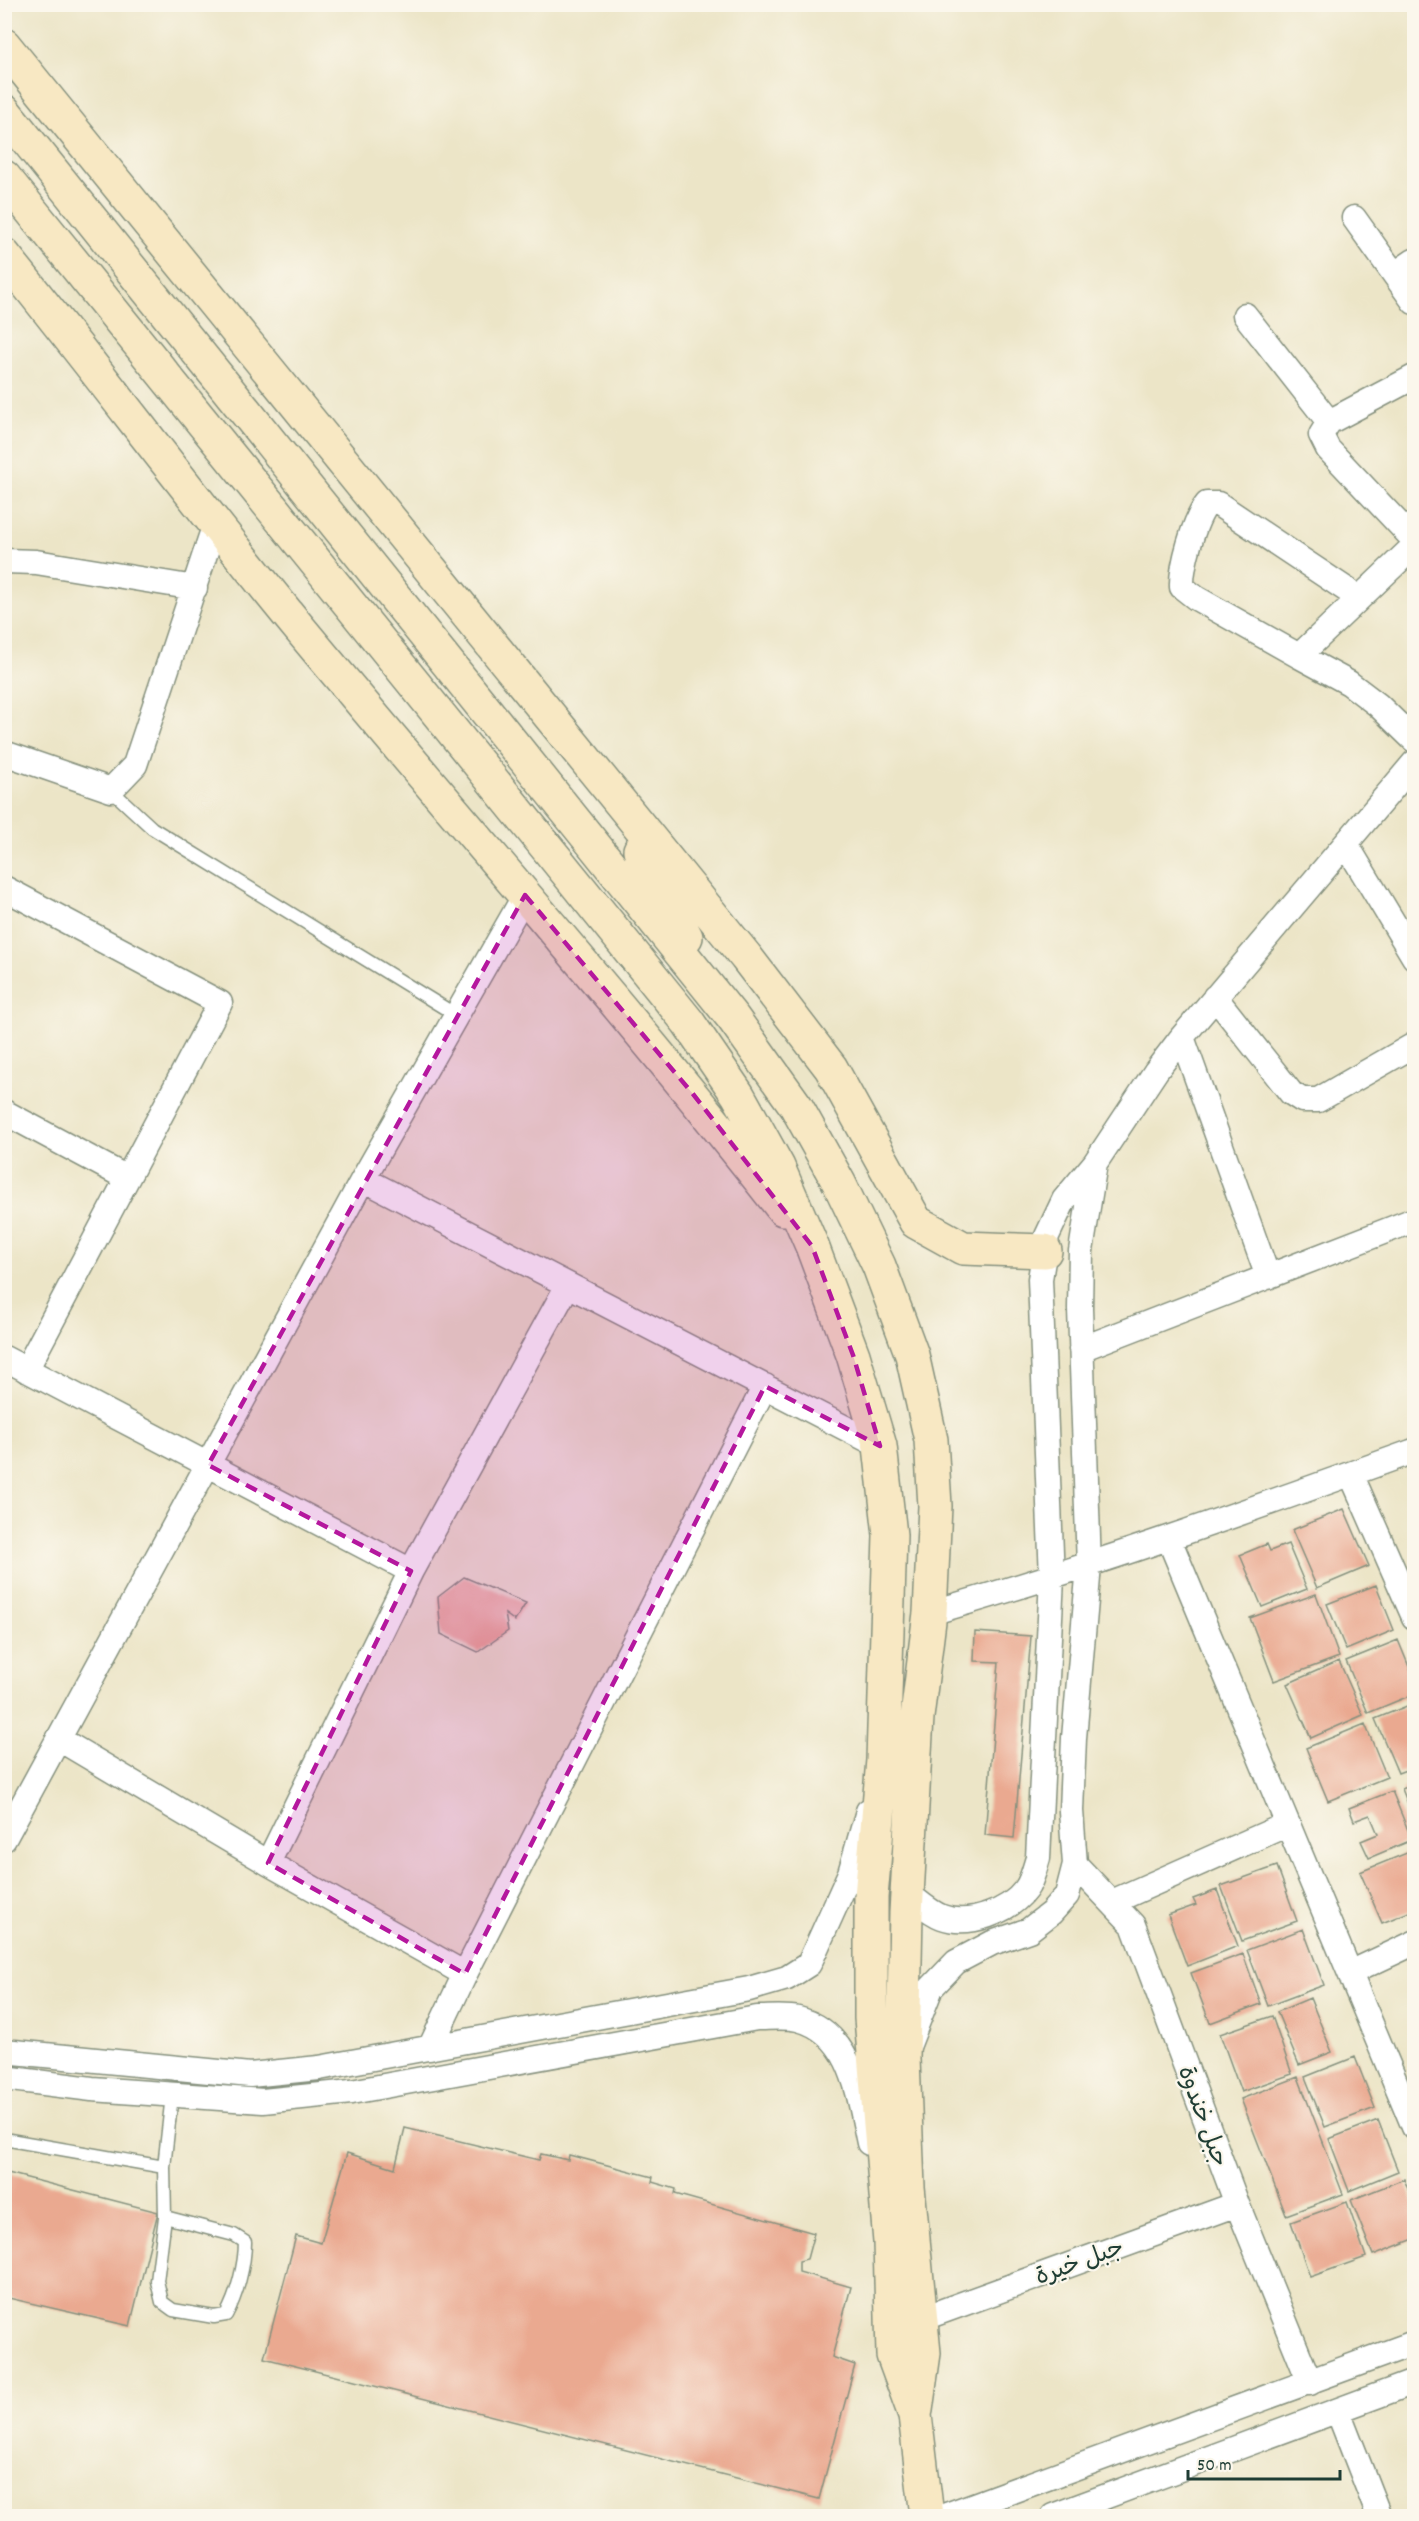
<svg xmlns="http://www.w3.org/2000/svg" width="1419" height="2521" viewBox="0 0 1419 2521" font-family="Dekko,'Playpen Sans Arabic',sans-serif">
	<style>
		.building { fill: #eaa990 }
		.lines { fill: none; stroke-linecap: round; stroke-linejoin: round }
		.lane-casing { stroke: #86917e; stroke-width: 15 }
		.street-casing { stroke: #86917e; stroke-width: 27 }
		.secondary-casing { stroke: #86917e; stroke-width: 36 }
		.lane { stroke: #fff; stroke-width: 12 }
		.street { stroke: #fff; stroke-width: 24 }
		.secondary { stroke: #f8e8c3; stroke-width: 33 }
		.marked { fill: #b5179e; fill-opacity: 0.2; stroke: #b5179e; stroke-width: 4.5; stroke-dasharray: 12 8; stroke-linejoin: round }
		.labels { text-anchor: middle; stroke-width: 4.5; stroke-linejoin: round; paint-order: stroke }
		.street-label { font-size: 24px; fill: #1f3d34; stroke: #fbf7ec }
	</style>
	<rect width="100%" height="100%" fill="#fbf7ec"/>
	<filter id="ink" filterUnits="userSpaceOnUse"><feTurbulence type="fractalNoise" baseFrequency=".0167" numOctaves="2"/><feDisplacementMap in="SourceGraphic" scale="12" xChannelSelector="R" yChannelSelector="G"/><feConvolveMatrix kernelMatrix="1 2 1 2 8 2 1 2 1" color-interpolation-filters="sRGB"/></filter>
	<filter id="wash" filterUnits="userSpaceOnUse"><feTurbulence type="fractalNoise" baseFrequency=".008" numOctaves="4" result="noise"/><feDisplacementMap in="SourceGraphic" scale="24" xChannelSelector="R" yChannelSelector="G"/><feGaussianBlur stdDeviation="1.35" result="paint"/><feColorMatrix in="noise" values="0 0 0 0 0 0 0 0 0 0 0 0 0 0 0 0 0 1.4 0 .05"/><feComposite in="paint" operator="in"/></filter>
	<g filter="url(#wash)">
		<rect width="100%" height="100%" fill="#ece5c7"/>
		<g id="blocks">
			<!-- building -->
			<path class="building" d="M 1414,1486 L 1414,1511 L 1406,1489 Z
				M 1344,1509 L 1369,1566 L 1317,1588 L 1292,1530 Z
				M 1267,1544 L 1270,1551 L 1288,1544 L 1307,1589 L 1262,1607 L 1240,1555 Z
				M 464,1577 L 526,1603 L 515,1621 L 505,1614 L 508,1631 L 478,1652 L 441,1634 L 438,1597 Z
				M 1376,1585 L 1394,1630 L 1346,1650 L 1327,1604 Z
				M 1316,1594 L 1339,1657 L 1274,1681 L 1250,1618 Z
				M 975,1632 L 1031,1636 L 1014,1838 L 985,1835 L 999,1662 L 974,1661 Z
				M 1398,1640 L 1414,1679 L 1414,1694 L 1368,1713 L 1346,1661 Z
				M 1339,1661 L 1363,1715 L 1311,1738 L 1287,1684 Z
				M 1414,1703 L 1414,1767 L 1398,1773 L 1375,1719 Z
				M 1365,1724 L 1387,1777 L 1328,1801 L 1306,1748 Z
				M 1414,1784 L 1414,1819 L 1402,1789 Z
				M 1392,1791 L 1412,1840 L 1369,1858 L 1361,1841 L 1378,1834 L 1370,1815 L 1354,1821 L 1349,1808 Z
				M 1414,1850 L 1414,1910 L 1382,1923 L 1360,1872 Z
				M 1277,1866 L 1297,1921 L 1242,1941 L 1221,1886 Z
				M 1217,1890 L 1238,1946 L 1187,1966 L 1168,1915 L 1196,1905 L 1193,1899 Z
				M 1303,1929 L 1324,1985 L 1268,2006 L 1247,1950 Z
				M 1243,1954 L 1261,2004 L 1210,2023 L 1191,1973 Z
				M 1310,1998 L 1332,2052 L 1299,2065 L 1277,2012 Z
				M 1272,2016 L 1292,2074 L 1241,2092 L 1220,2034 Z
				M 1355,2057 L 1375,2108 L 1325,2127 L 1305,2077 Z
				M 1298,2077 L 1343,2194 L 1286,2215 L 1241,2099 Z
				M 1378,2120 L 1398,2171 L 1349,2191 L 1329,2139 Z
				M 405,2128 L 539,2160 L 541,2154 L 568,2160 L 569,2155 L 653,2177 L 652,2182 L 676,2189 L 675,2194 L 814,2233 L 807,2259 L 799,2261 L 799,2272 L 851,2287 L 832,2357 L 855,2365 L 819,2499 L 264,2358 L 296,2236 L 321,2243 L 347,2153 L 395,2168 Z
				M 4,2172 L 158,2212 L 130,2326 L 4,2297 Z
				M 1404,2179 L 1414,2204 L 1414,2239 L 1373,2255 L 1351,2200 Z
				M 1347,2202 L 1366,2257 L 1310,2277 L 1291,2222 Z"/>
		</g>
	</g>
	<g filter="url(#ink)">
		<use href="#blocks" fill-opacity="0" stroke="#86917e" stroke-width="1.5"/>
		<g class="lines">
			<!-- lane casing -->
			<g class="lane-casing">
				<path id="lane" d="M 111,790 L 152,828 L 456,1015
					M 4,2139 L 164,2167 L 172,2095
					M 164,2167 L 165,2217 L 157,2281 L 162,2302 L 173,2310 L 214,2317 L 226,2315 C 237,2295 245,2265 245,2242 L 234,2235 L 165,2217"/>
			</g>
			<!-- street casing -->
			<g class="street-casing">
				<path id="street" d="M 1354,218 L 1414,302
					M 1395,274 L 1414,261
					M 1245,315 L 1329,422
					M 1414,377 L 1329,422 L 1321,435 L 1328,449 L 1414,540
					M 1414,546 L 1299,656 L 1349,683 L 1378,705 L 1414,740
					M 4,561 L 36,562 L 195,588
					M 1299,656 L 1196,598 L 1182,587 C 1181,567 1194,520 1207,504 L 1218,504 L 1359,598
					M 4,753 L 111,790 L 135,765 L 215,524
					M 1346,844 L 1414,957
					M 4,888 L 220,1003 L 26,1370
					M 1215,997 L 1291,1093 L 1302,1100 L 1318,1100 L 1414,1045
					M 1182,1037 L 1268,1277
					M 4,1112 L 127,1178
					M 363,1179 L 880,1446
					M 1081,1349 L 1414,1220
					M 4,1358 L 411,1571
					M 1351,1474 L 1414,1617
					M 1169,1539 L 1414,2127
					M 930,1613 C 1095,1566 1253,1509 1414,1451
					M 59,1739 L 268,1863 L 465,1974 L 765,1386
					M 4,1839 L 363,1179 L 525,895
					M 268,1863 L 411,1571 L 568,1285
					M 1075,1864 L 1133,1925 L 1237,2204 L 1310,2383
					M 907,1893 C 918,1901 929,1912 942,1917 C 969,1927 1009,1912 1026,1889 C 1032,1881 1035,1867 1038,1858 L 1052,1578 L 1040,1279 L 1047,1236 L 1064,1200 L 1095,1163 L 1156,1071 L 1182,1037 L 1414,763
					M 1112,1902 L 1288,1824
					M 1350,1973 L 1414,1943
					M 909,2044 L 931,1988 L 956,1962 L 992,1943 L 1029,1930 L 1051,1913 L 1067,1895 L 1075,1864 L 1071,1811 L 1074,1738 L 1089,1566 L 1080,1309 L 1081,1251 L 1095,1163
					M 430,2048 L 465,1974
					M 4,2051 L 250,2075 L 319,2068 L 749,1989 L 787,1978 L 809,1964 L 850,1873 L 868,1811
					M 4,2078 L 92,2089 L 263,2101 L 351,2092 L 757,2018 C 769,2018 786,2016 798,2019 C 853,2033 859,2097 869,2143
					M 921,2319 L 1237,2204
					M 1338,2411 L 1379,2516
					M 944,2516 L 1414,2343
					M 1053,2516 L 1414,2382"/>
			</g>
			<!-- secondary casing -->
			<g class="secondary-casing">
				<path id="secondary" d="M 4,45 L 746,957 L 831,1068 L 916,1222 L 963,1248 L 1045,1251
					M 4,111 L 733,1018 L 796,1106 L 839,1183 L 879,1266 L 912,1355 L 931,1440 L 935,1506 L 930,1613 L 917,1717 L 906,1913 L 903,2059 L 908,2187 L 924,2353 L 916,2410
					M 4,177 L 688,1022 L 738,1095 L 778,1167 L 812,1246 L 853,1355 L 880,1446 L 890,1535 L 883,1760 L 871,1897 L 871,2018 L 890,2242 L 893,2355 L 915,2415 L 927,2516
					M 4,255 C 104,379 199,507 300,629 C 461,823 628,1011 783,1209
					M 640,850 L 686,937"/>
			</g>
			<!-- lane -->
			<use href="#lane" class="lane"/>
			<!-- street -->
			<use href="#street" class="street"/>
			<!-- secondary -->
			<use href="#secondary" class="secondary"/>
		</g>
	</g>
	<!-- marked area -->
	<path class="marked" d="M 525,895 L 693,1094 L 812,1246 L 853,1355 L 880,1446 L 765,1386 L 465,1974 L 268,1863 L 411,1571 L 208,1465 Z"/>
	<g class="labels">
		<!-- street labels -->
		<g class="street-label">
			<text transform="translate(1204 2116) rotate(70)" y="8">جبل خندوة</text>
			<text transform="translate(1079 2261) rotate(-20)" y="8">جبل خيرة</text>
		</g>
	</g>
	<!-- margin -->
	<rect width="1419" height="2521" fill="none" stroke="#fbf7ec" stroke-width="24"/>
	<!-- scale -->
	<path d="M1188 2470v9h152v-9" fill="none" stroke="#1f3d34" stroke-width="3"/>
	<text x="1197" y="2470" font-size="18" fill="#1f3d34" stroke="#fbf7ec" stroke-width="4.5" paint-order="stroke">50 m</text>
</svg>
